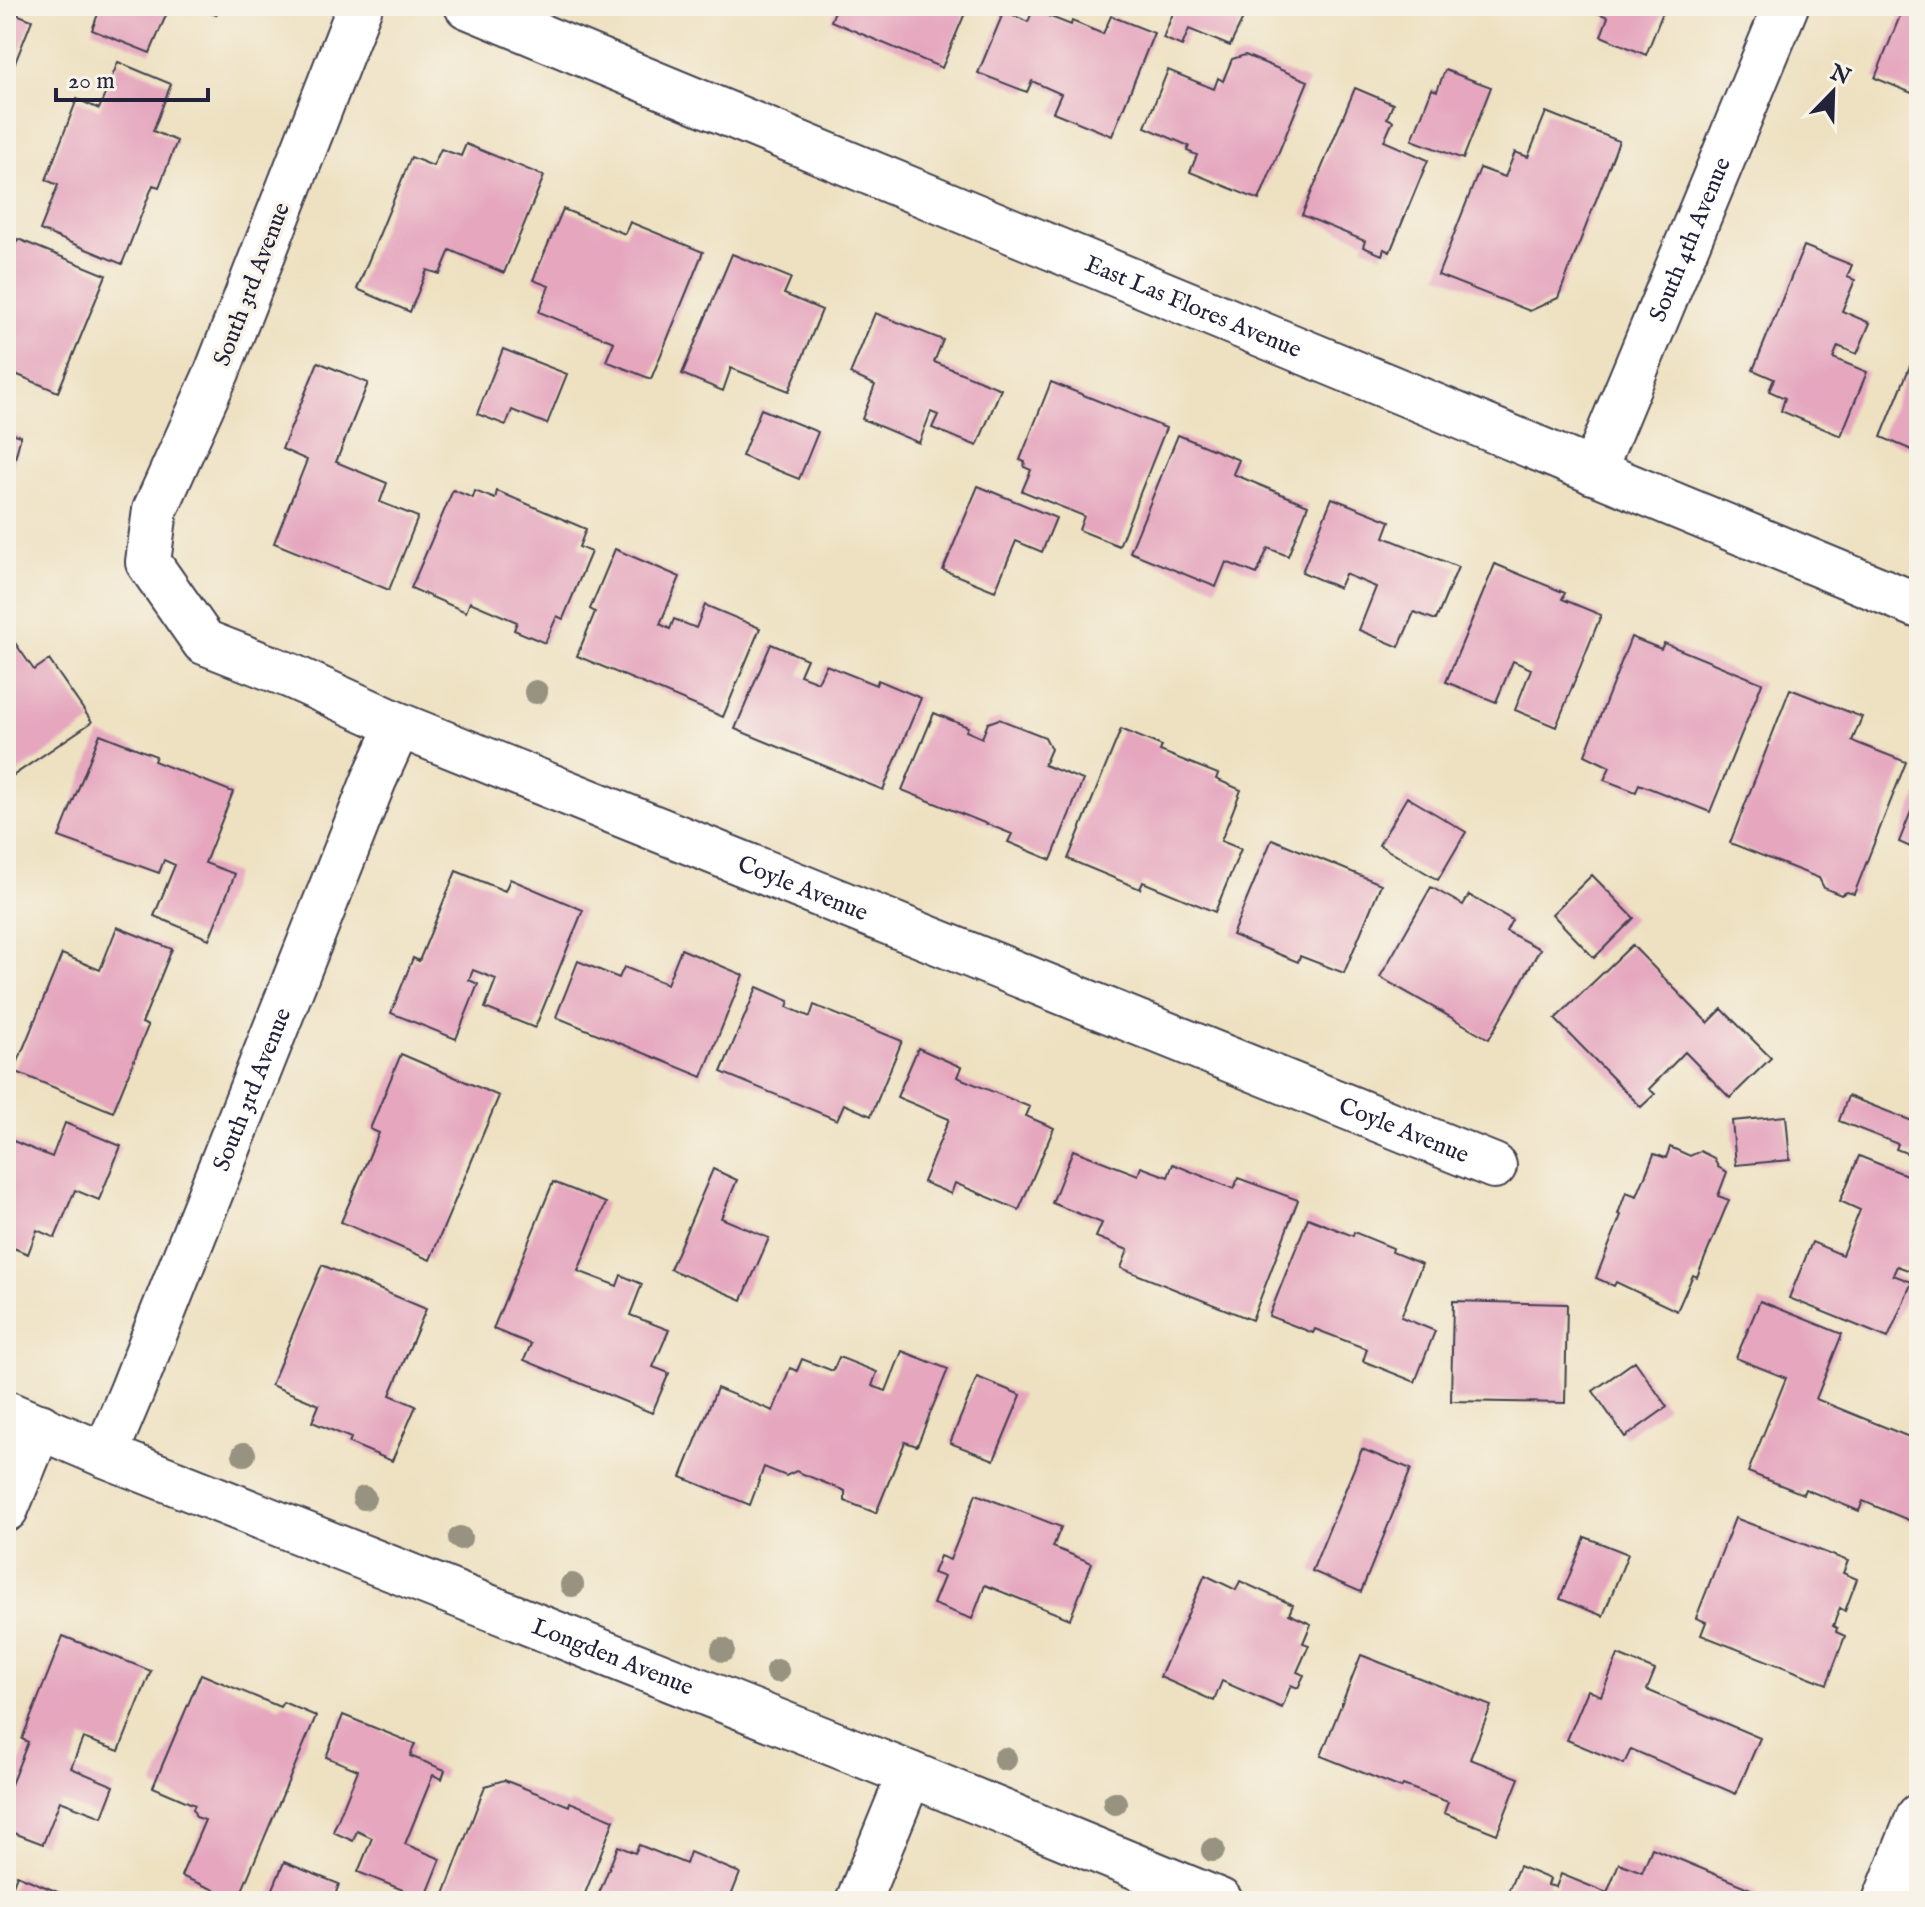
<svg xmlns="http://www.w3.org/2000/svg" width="1925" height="1907" viewBox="0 0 1925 1907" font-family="'IM FELL English',serif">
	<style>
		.building { fill: #e5a6be }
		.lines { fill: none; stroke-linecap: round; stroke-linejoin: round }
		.minor-casing { stroke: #413f4f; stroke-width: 48 }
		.minor { stroke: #fff; stroke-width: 44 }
		.tree { fill: #979380 }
		.labels { text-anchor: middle; stroke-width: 7; stroke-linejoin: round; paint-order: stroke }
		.street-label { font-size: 24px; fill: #22223b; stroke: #f7f3e8 }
	</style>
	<rect width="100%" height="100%" fill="#f7f3e8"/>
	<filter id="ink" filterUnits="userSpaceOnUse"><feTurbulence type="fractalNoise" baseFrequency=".0125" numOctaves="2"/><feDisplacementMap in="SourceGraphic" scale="16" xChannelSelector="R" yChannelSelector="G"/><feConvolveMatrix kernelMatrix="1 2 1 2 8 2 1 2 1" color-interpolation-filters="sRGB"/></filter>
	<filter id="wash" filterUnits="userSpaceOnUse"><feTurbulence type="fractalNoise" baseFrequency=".006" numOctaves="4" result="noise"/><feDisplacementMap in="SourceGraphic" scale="32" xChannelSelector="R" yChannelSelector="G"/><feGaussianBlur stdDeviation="1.8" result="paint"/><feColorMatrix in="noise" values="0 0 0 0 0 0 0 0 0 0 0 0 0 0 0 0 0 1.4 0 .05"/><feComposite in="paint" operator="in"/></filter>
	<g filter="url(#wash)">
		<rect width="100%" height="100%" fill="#eee1c1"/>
		<g id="blocks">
			<!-- building -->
			<path class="building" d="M 101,6 L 170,6 L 150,53 L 92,30 Z
				M 195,6 L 220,6 L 216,15 Z
				M 837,6 L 968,6 L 942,68 L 831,21 Z
				M 1176,6 L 1249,6 L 1230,46 L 1189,29 L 1182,46 L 1163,38 Z
				M 1580,6 L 1668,6 L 1665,13 L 1663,12 L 1646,55 L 1601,36 L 1608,17 Z
				M 1904,6 L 1919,6 L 1919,96 L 1875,78 Z
				M 6,10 L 32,20 L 15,63 L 6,59 Z
				M 1033,10 L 1071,25 L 1072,21 L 1103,34 L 1111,16 L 1154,33 L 1112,136 L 1053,112 L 1061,94 L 1032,81 L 1027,92 L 978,73 L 1004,11 L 1028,22 Z
				M 1245,55 L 1308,81 L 1259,200 L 1190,172 L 1197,155 L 1187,151 L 1189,146 L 1145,127 L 1168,70 L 1214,89 L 1218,78 L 1223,81 L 1232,59 Z
				M 118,62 L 171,84 L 153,131 L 177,141 L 159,187 L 153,185 L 122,264 L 40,230 L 58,185 L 46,180 L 77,99 L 99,109 Z
				M 1445,70 L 1491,87 L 1463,159 L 1412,140 L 1432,89 L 1437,91 Z
				M 1355,88 L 1393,104 L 1387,118 L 1393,121 L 1384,141 L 1428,160 L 1390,252 L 1384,249 L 1382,255 L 1363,247 L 1365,241 L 1302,215 Z
				M 1546,112 L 1619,141 L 1558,298 L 1530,311 L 1438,275 L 1480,168 L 1505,177 L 1515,152 L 1528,157 Z
				M 466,144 L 544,176 L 504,273 L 450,250 L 440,274 L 427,270 L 410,312 L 357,289 L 411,157 L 433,166 L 441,149 L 461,156 Z
				M 563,209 L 625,234 L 630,222 L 703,252 L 651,379 L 606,361 L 614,342 L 539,312 L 549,286 L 533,280 Z
				M 18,239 L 106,275 L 58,392 L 6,370 L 6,267 Z
				M 1804,246 L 1852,265 L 1847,277 L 1855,280 L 1842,311 L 1870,323 L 1857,354 L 1838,346 L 1833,358 L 1867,372 L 1841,436 L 1781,411 L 1785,398 L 1769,391 L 1774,379 L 1753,370 Z
				M 732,254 L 791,278 L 784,294 L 822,310 L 789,391 L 731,368 L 723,391 L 682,374 Z
				M 875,313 L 943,340 L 934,362 L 1001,389 L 977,446 L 932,428 L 938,415 L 931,412 L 919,443 L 862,419 L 875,385 L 850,374 Z
				M 1919,344 L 1919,453 L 1881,437 Z
				M 503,349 L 567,374 L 547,424 L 512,410 L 506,425 L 477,414 Z
				M 318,362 L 368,383 L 336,462 L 387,483 L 380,502 L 418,517 L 389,590 L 274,543 L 307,460 L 282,449 Z
				M 1051,382 L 1166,428 L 1119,546 L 1079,530 L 1084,516 L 1022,491 L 1031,470 L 1024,467 L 1025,462 L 1020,460 Z
				M 761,409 L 818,432 L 799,479 L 742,456 Z
				M 6,432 L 21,436 L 7,488 L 6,488 Z
				M 1178,435 L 1239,460 L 1233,474 L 1308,505 L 1288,556 L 1268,548 L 1257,574 L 1226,562 L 1216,587 L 1130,552 Z
				M 978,486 L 1056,518 L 1042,552 L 1016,541 L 995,591 L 943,570 Z
				M 453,490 L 473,498 L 475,491 L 495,499 L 497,491 L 586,529 L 579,547 L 591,552 L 563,619 L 557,616 L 545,643 L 514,630 L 517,622 L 470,602 L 466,612 L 411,588 Z
				M 1332,498 L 1390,521 L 1384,537 L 1458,567 L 1436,620 L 1414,612 L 1399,647 L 1359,630 L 1376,587 L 1345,574 L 1339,588 L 1302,572 Z
				M 615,549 L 680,577 L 660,624 L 670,629 L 674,619 L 696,628 L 705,605 L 760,628 L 723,717 L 577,656 L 595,612 L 590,609 Z
				M 1495,564 L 1565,593 L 1562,599 L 1601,615 L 1556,727 L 1515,710 L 1531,669 L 1513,661 L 1496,702 L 1446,682 Z
				M 6,630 L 34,670 L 49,660 L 92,722 L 11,777 L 6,770 Z
				M 1631,637 L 1661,649 L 1664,643 L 1762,683 L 1710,812 L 1639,784 L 1636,792 L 1604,780 L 1610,767 L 1585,755 Z
				M 771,644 L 807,659 L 800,675 L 818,682 L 826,665 L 876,685 L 878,680 L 921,698 L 883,790 L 735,729 Z
				M 1790,689 L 1862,717 L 1852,741 L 1906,762 L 1854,894 L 1847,892 L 1841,895 L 1824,888 L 1819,878 L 1730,843 Z
				M 934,713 L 968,727 L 966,731 L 982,738 L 988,723 L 999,719 L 1045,737 L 1051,749 L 1044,765 L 1083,780 L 1051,860 L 1008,842 L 1012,834 L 902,790 Z
				M 1121,729 L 1162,746 L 1160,751 L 1218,774 L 1216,779 L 1241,790 L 1221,841 L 1241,849 L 1215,912 L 1143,882 L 1140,889 L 1068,859 Z
				M 100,734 L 156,756 L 154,761 L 233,792 L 205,863 L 235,874 L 209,939 L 154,916 L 175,865 L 164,860 L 159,873 L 59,837 Z
				M 1919,791 L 1919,851 L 1899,842 Z
				M 1407,797 L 1466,832 L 1438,880 L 1379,845 Z
				M 1272,839 L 1381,884 L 1344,973 L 1300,956 L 1298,962 L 1232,935 Z
				M 456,871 L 505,891 L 510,879 L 583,910 L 535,1028 L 485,1008 L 496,979 L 473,970 L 469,980 L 478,984 L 456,1039 L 391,1013 L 413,958 L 419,961 Z
				M 1592,875 L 1634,918 L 1594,958 L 1552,914 Z
				M 1431,887 L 1463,905 L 1469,895 L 1512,920 L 1506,931 L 1540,949 L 1489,1039 L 1380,977 Z
				M 117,927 L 172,949 L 142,1023 L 148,1026 L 113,1112 L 14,1071 L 62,954 L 100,970 Z
				M 1632,945 L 1708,1023 L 1722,1009 L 1771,1058 L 1730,1098 L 1685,1052 L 1649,1089 L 1655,1094 L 1641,1107 L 1555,1019 Z
				M 681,949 L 743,975 L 702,1077 L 556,1017 L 578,961 L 619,978 L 624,967 L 667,984 Z
				M 757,987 L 789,1001 L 787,1007 L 810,1017 L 814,1005 L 902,1041 L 871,1116 L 844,1104 L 837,1120 L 721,1072 Z
				M 918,1048 L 961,1067 L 957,1077 L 1030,1107 L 1026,1116 L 1054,1128 L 1019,1210 L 955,1183 L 951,1194 L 923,1182 L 949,1119 L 897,1097 Z
				M 401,1054 L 499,1096 L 430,1260 L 341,1222 L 379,1133 L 370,1129 Z
				M 1848,1096 L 1912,1121 L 1919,1102 L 1919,1158 L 1896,1149 L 1898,1144 L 1839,1121 Z
				M 1786,1116 L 1790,1160 L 1736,1165 L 1732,1121 Z
				M 65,1123 L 121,1146 L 99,1200 L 75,1190 L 55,1238 L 37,1230 L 28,1254 L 6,1245 L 6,1138 L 52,1157 Z
				M 1670,1147 L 1690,1156 L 1700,1151 L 1714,1158 L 1718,1167 L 1727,1172 L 1718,1196 L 1729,1200 L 1697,1277 L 1693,1275 L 1677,1311 L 1616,1282 L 1614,1286 L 1596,1278 L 1621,1215 L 1618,1214 L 1626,1192 L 1637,1196 L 1654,1154 L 1666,1158 Z
				M 1073,1150 L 1138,1175 L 1141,1167 L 1168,1177 L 1173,1164 L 1234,1189 L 1238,1178 L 1298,1200 L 1252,1320 L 1121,1268 L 1128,1250 L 1096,1237 L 1102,1223 L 1052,1203 Z
				M 1859,1156 L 1919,1180 L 1919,1274 L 1897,1266 L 1893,1275 L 1912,1282 L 1888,1338 L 1789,1298 L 1812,1242 L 1842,1255 L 1860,1210 L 1840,1201 Z
				M 713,1169 L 737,1180 L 721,1218 L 769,1238 L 742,1300 L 670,1269 Z
				M 553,1182 L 606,1203 L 578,1271 L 617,1286 L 621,1275 L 642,1284 L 630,1315 L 669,1330 L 653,1367 L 669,1373 L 652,1413 L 524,1360 L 531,1344 L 493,1329 Z
				M 1308,1218 L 1353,1236 L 1354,1232 L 1393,1248 L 1392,1252 L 1422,1264 L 1401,1317 L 1435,1331 L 1415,1382 L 1363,1361 L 1367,1349 L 1315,1329 L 1313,1333 L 1269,1316 Z
				M 322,1265 L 426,1309 L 390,1395 L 416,1406 L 392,1461 L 349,1443 L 351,1438 L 312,1422 L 319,1405 L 271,1385 Z
				M 1453,1301 L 1567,1304 L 1565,1403 L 1451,1401 Z
				M 1760,1301 L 1842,1334 L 1816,1399 L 1919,1441 L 1919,1507 L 1913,1522 L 1863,1501 L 1859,1511 L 1805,1489 L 1803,1494 L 1748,1472 L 1786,1378 L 1736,1358 Z
				M 902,1351 L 948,1369 L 917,1446 L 905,1442 L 876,1513 L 845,1501 L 845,1491 L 796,1471 L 786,1476 L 764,1467 L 750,1505 L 681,1477 L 717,1388 L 773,1411 L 790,1368 L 797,1371 L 802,1359 L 833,1371 L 839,1357 L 877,1372 L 872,1386 L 886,1391 Z
				M 1635,1361 L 1667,1407 L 1625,1437 L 1593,1391 Z
				M 977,1377 L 1021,1395 L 994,1460 L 950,1443 Z
				M 1362,1449 L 1411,1469 L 1361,1592 L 1312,1571 Z
				M 976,1494 L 1061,1527 L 1053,1547 L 1092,1563 L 1070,1619 L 985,1585 L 972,1619 L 933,1604 L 944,1577 L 933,1573 L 940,1556 L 950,1560 Z
				M 1735,1518 L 1848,1561 L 1843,1573 L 1857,1579 L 1845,1611 L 1840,1608 L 1833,1626 L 1837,1628 L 1836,1632 L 1845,1636 L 1827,1684 L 1701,1635 L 1706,1622 L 1696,1618 Z
				M 1585,1537 L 1628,1554 L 1603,1616 L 1560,1599 Z
				M 1205,1575 L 1236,1590 L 1240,1581 L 1293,1605 L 1289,1614 L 1311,1624 L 1303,1643 L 1309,1645 L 1297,1672 L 1304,1675 L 1298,1688 L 1291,1685 L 1282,1708 L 1222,1681 L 1214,1701 L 1160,1677 Z
				M 63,1636 L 151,1671 L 119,1751 L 83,1738 L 71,1768 L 114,1786 L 102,1817 L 60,1801 L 43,1844 L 6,1830 L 6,1797 L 28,1742 L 22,1739 Z
				M 1361,1655 L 1491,1706 L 1470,1759 L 1519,1778 L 1497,1834 L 1444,1813 L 1448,1802 L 1403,1785 L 1401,1788 L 1321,1756 Z
				M 1618,1655 L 1655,1670 L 1647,1690 L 1760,1738 L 1736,1794 L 1631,1749 L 1624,1764 L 1567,1740 L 1588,1690 L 1601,1696 Z
				M 201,1674 L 280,1707 L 283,1702 L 316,1716 L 238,1900 L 181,1876 L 205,1820 L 196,1817 L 193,1809 L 195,1805 L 153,1787 Z
				M 343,1715 L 415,1744 L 410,1756 L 445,1770 L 442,1779 L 433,1775 L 405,1844 L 441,1859 L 425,1899 L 358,1872 L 372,1838 L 357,1831 L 353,1841 L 333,1832 L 358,1770 L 326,1757 Z
				M 504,1780 L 569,1806 L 570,1802 L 614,1820 L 582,1901 L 453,1901 L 443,1897 L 485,1786 Z
				M 639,1845 L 686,1864 L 690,1852 L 740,1873 L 729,1901 L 611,1901 L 598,1896 L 618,1846 L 635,1853 Z
				M 1652,1848 L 1758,1892 L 1755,1901 L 1504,1901 L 1519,1866 L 1550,1879 L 1548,1885 L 1556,1887 L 1561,1874 L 1607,1893 L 1619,1863 L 1642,1872 Z
				M 284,1862 L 339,1884 L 333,1901 L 268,1901 Z
				M 17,1875 L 79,1901 L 7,1901 Z"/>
		</g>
	</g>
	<g filter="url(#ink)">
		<use href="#blocks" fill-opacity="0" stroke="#413f4f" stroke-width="2"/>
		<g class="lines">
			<!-- minor casing -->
			<g class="minor-casing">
				<g id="minor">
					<path id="s1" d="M 360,6 L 217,372 L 155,510 L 148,562 L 204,642 L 291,676 L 399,725 L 1494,1166"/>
					<path id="s2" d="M 467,6 L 1919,606"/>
					<path id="s3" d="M 1593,472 L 1786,6"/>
					<path id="s4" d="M 6,1413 L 105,1455 L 910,1774 L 1220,1901"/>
					<path id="s5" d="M 105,1455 L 132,1391 L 374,780 L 399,725"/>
					<path d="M 6,1509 L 40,1426"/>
					<path d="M 858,1901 L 910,1774"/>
					<path d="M 1885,1901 L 1919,1816"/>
				</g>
			</g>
			<!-- minor -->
			<use href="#minor" class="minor"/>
		</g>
		<!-- trees -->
		<g class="tree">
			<circle cx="536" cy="692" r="12"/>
			<circle cx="244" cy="1454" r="12"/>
			<circle cx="364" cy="1498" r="12"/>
			<circle cx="460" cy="1538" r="12"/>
			<circle cx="572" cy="1585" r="12"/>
			<circle cx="723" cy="1650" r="12"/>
			<circle cx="777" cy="1671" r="12"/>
			<circle cx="1005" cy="1759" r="12"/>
			<circle cx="1115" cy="1803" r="12"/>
			<circle cx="1213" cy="1850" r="12"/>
		</g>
	</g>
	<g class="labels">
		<!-- street labels -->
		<g class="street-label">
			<text dy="8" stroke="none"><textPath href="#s3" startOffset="252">South 4th Avenue</textPath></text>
			<text transform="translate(251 284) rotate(-69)" y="8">South 3rd Avenue</text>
			<text dy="8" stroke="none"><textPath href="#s2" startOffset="786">East Las Flores Avenue</textPath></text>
			<text dy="8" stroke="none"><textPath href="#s1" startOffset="1342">Coyle Avenue</textPath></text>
			<text dy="8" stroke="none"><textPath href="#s5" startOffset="394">South 3rd Avenue</textPath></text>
			<text dy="8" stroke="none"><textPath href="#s1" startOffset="1990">Coyle Avenue</textPath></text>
			<text dy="8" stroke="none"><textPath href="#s4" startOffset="654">Longden Avenue</textPath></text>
		</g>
	</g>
	<!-- margin -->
	<rect width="1925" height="1907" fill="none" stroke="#f7f3e8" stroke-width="32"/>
	<!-- north arrow -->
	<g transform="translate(1833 92) rotate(23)" stroke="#f7f3e8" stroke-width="6" paint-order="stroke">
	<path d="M0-6L14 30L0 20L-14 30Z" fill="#22223b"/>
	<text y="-12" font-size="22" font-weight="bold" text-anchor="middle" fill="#22223b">N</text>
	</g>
	<!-- scale -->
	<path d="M56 88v12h152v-12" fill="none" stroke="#22223b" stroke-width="4"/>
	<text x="68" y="88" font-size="24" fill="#22223b" stroke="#f7f3e8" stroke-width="6" paint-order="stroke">20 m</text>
</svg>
